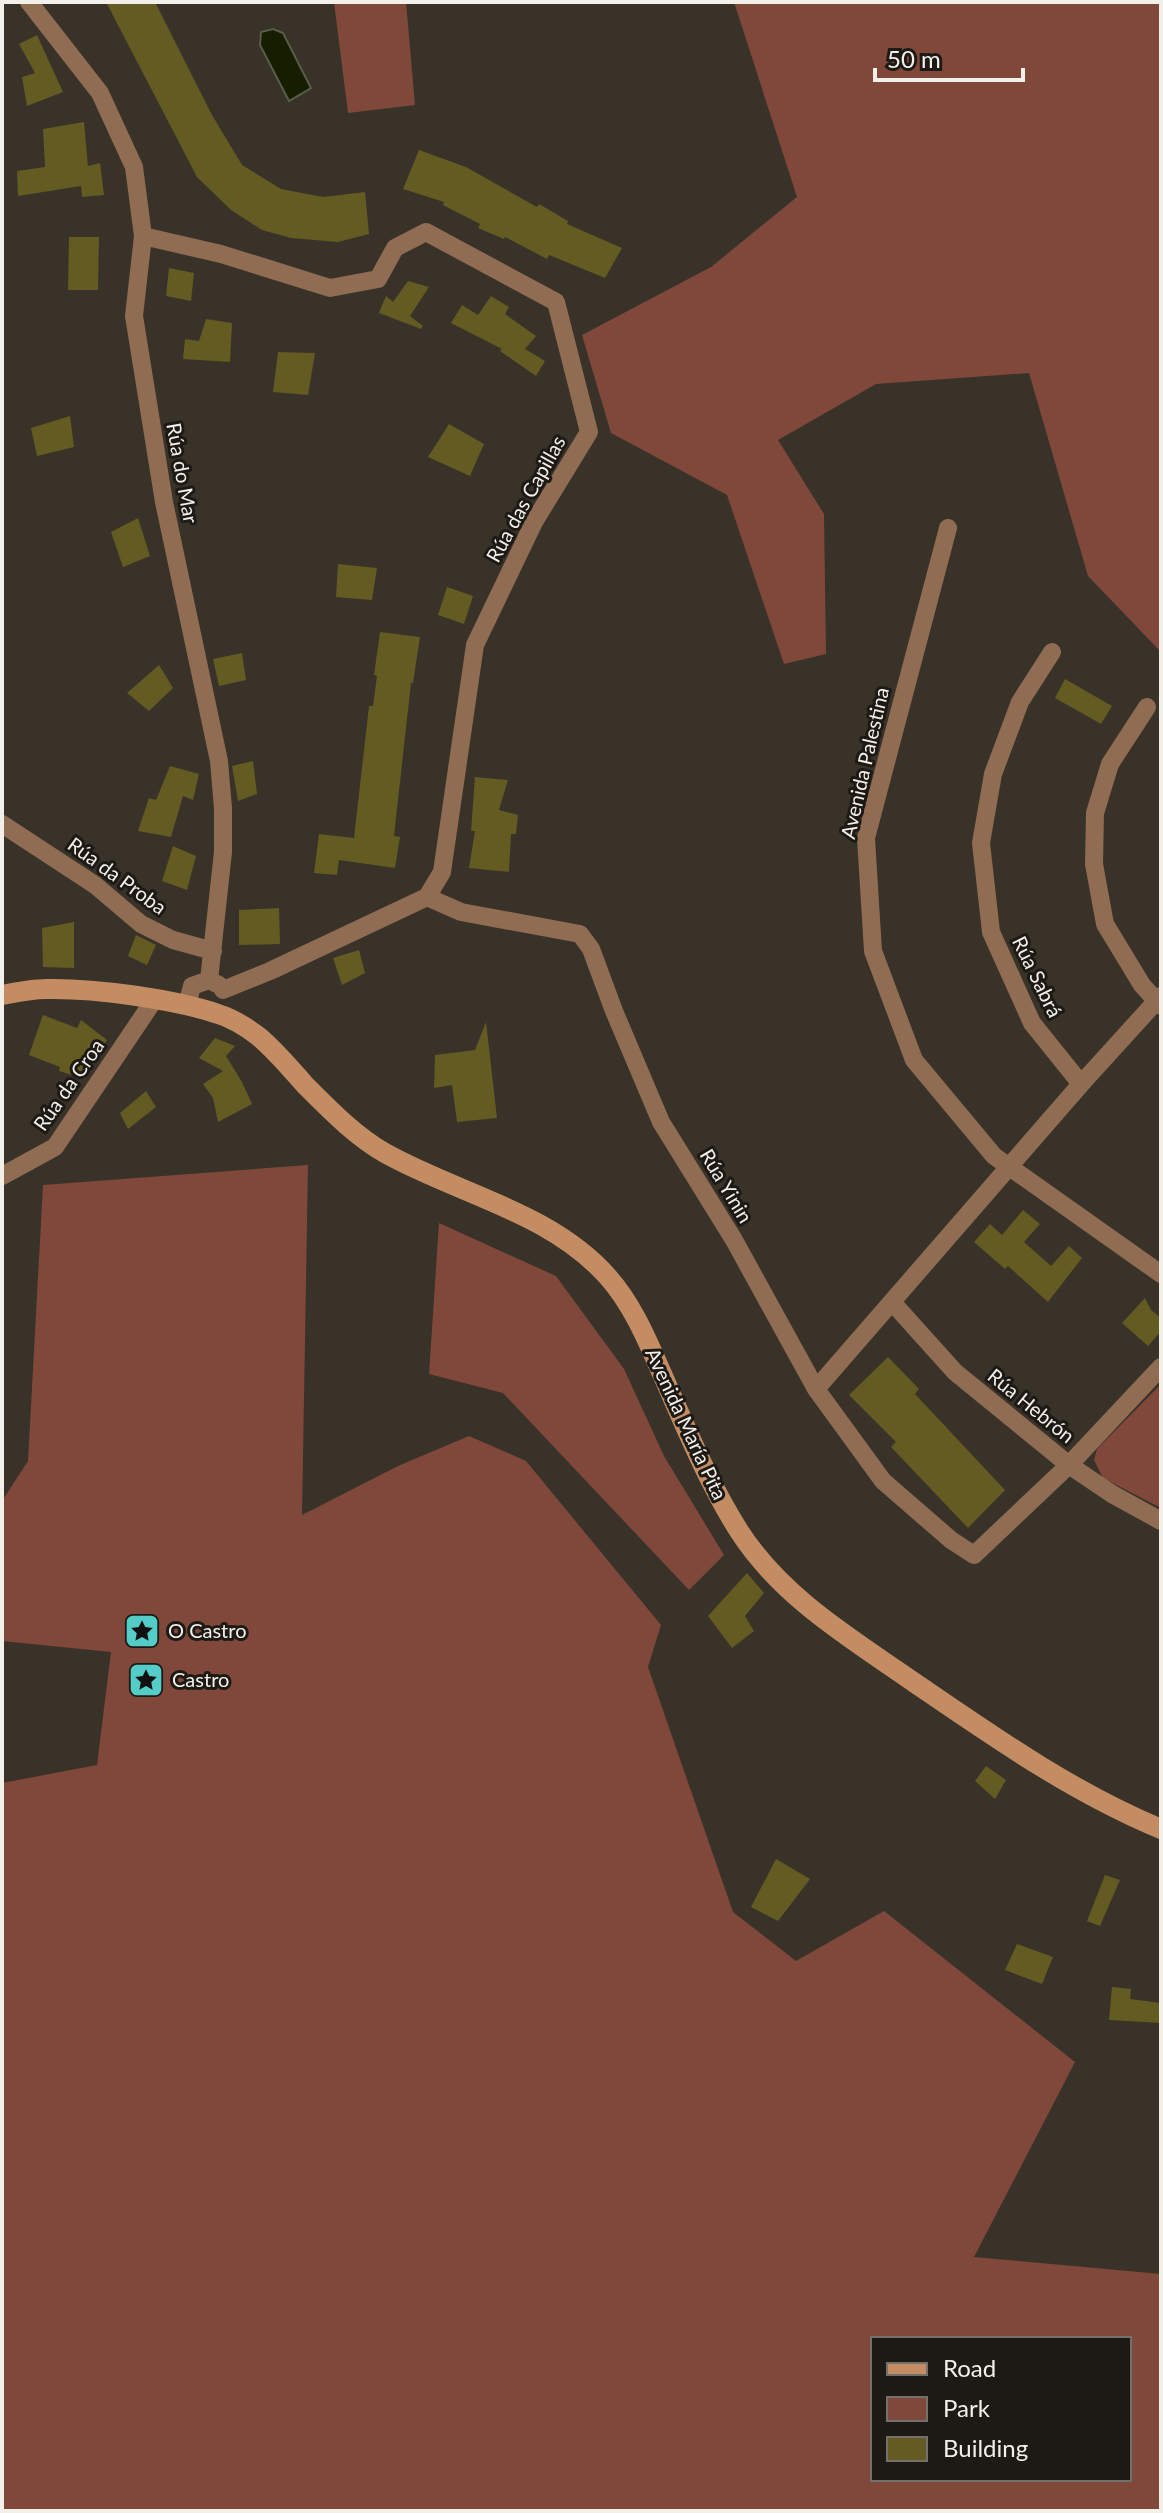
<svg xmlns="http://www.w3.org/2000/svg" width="1163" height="2513" viewBox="0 0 1163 2513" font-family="Lato,sans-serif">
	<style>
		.green { fill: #80483b; fill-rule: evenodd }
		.water { fill: #161e01; stroke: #585d47; stroke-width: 2 }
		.building { fill: #635b22 }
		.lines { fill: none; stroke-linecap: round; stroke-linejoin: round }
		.street { stroke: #906c53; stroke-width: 18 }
		.secondary { stroke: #c48c63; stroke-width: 20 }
		.labels { text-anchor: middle; stroke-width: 6; stroke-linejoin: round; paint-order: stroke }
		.street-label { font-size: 20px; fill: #f3efe9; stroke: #1d1a16 }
		.poi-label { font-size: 20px; fill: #f3efe9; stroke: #1d1a16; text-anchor: start }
	</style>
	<rect width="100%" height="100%" fill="#383229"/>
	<!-- green -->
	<path class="green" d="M 334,2 L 406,2 L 415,105 L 348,113 Z
		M 734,2 L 1161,2 L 1161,648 L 1159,650 L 1088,576 L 1029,373 L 876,384 L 778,440 L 824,514 L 826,654 L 784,664 L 727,495 L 611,433 L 582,335 L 711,267 L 797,197 Z
		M 308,1165 L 302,1515 L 398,1466 L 469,1436 L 526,1461 L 661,1625 L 648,1667 L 733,1912 L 796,1961 L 884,1911 L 1075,2062 L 974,2257 L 1161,2274 L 1161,2511 L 2,2511 L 2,1783 L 97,1765 L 111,1652 L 2,1641 L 2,1501 L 28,1461 L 43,1185 ZM 1129,2339 L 1129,2479 L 873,2479 L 873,2339 Z
		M 439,1223 L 556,1276 L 624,1369 L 664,1456 L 724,1555 L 689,1590 L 503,1393 L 429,1374 Z
		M 1161,1384 L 1161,1508 L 1103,1478 L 1094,1460 L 1097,1449 Z"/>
	<!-- water -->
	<path class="water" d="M 273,29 L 283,33 L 311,88 L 289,101 L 260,45 L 261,32 Z"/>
	<!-- building -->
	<path class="building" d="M 106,2 L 155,2 L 212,115 L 242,165 L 281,189 L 323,197 L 365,192 L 369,234 L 338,242 L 291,238 L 262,230 L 231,210 L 197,177 Z
		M 37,35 L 63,92 L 27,106 L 22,77 L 35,73 L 19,44 Z
		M 84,122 L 88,166 L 100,163 L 104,195 L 82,197 L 81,186 L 18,196 L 17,171 L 45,167 L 43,129 Z
		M 419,150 L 466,167 L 537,207 L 539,204 L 568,221 L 567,224 L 622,248 L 605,278 L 549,255 L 547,259 L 505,237 L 504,239 L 478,228 L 480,224 L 443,205 L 444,202 L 403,189 Z
		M 69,237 L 99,237 L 98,290 L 68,290 Z
		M 169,268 L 194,273 L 191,301 L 166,296 Z
		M 408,281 L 429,287 L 410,316 L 423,326 L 421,329 L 379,313 L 386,296 L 393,302 Z
		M 491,296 L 509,307 L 505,314 L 536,336 L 525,349 L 545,361 L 536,376 L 500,351 L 502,349 L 451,323 L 462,305 L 478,315 Z
		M 206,319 L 232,323 L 230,362 L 183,359 L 185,339 L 199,341 Z
		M 278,352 L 315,353 L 308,395 L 273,392 Z
		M 70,416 L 74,447 L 37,456 L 31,428 Z
		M 449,424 L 484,444 L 470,476 L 428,457 Z
		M 138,518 L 150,556 L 123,567 L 111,532 Z
		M 338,564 L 377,568 L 372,600 L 336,597 Z
		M 447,587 L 473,596 L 464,624 L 438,615 Z
		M 380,632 L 420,637 L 413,683 L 411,683 L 394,836 L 400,837 L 395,868 L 339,860 L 337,875 L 314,873 L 319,834 L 354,838 L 369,706 L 373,706 L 377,676 L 374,675 Z
		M 242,653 L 246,680 L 219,686 L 213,659 Z
		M 159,665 L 173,688 L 149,711 L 127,693 Z
		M 1065,679 L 1112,706 L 1101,724 L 1055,698 Z
		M 253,761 L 257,794 L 238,801 L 232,766 Z
		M 170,766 L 199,774 L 193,800 L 183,796 L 171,837 L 138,831 L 149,798 L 156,800 Z
		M 475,777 L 508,780 L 499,810 L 518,815 L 516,834 L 511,834 L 509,872 L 469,868 L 475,831 L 471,831 Z
		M 173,846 L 196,856 L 187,890 L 162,881 Z
		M 279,908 L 280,944 L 239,945 L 239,910 Z
		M 74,922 L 74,968 L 43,967 L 42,928 Z
		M 136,935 L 156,945 L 147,965 L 128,956 Z
		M 359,950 L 365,973 L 342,985 L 333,958 Z
		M 43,1015 L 77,1028 L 81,1020 L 107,1040 L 85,1079 L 59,1071 L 60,1067 L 29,1055 Z
		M 486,1022 L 497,1118 L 457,1122 L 452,1085 L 434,1088 L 435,1055 L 475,1050 Z
		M 215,1038 L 235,1046 L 226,1056 L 242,1082 L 252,1104 L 218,1122 L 213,1098 L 203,1084 L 223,1071 L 199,1058 Z
		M 146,1091 L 156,1107 L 128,1129 L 120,1113 Z
		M 1023,1210 L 1040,1224 L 1024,1242 L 1051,1266 L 1069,1246 L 1082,1258 L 1048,1302 L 1008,1266 L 1005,1269 L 974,1242 L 990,1224 L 1002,1235 Z
		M 1145,1298 L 1151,1310 L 1161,1318 L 1161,1331 L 1148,1346 L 1122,1323 Z
		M 888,1357 L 919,1389 L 915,1394 L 1005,1490 L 968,1528 L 891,1447 L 896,1442 L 849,1395 Z
		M 747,1573 L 764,1593 L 745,1616 L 754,1631 L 732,1648 L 708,1616 Z
		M 986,1766 L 1006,1780 L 995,1799 L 975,1781 Z
		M 776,1859 L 810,1879 L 778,1921 L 751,1907 Z
		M 1105,1875 L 1120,1880 L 1100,1926 L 1087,1921 Z
		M 1017,1944 L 1053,1957 L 1042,1984 L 1005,1970 Z
		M 1112,1987 L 1131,1989 L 1130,1999 L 1161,2003 L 1161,2023 L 1109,2020 Z"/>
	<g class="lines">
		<!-- street -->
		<path class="street" d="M 29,2 L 100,93 L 134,167 L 143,236 L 134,316 L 164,502 L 219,761 L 223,808 L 223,852 L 209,980
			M 143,236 L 221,254 L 330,288 L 378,279 L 395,248 L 426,232 L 556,302 L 589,432 L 534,522 L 475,645 L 442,872 L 427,897 L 270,971 L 223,990
			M 948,528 L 866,838 L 873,951 L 914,1060 L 994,1156 L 1161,1274
			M 1052,652 L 1020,702 L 993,774 L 981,843 L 991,932 L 1032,1023 L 1081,1084
			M 1147,707 L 1110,764 L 1095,813 L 1094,864 L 1105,924 L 1142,985 L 1161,1006
			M 2,824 L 95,885 L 141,924 L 173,940 L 213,951
			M 427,897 L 461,912 L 580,934 L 591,949 L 614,1011 L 661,1122 L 734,1240 L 816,1389 L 883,1481 L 951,1540 L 974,1555 L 1069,1465 L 1161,1367
			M 187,1005 L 192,986 L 209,980 L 219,985
			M 2,1176 L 55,1147 L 154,1000
			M 892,1302 L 955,1372 L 1069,1465 L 1112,1494 L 1161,1521
			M 816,1389 L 1081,1084 L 1161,996"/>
		<!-- secondary -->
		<path class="secondary" d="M 2,995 C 17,992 32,989 47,989 C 94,988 174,999 218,1014 C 232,1018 246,1027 258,1036 C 275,1050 290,1068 305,1085 C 329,1109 355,1136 385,1153 C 458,1194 551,1212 608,1277 C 633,1305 648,1342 663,1376 C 686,1428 708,1482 739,1531 C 782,1598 852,1639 915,1683 C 994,1737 1072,1792 1161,1829"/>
	</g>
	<!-- icons -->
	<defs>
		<g id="sight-square" transform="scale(1.8)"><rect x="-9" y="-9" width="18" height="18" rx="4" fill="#54cdc8" stroke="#1d1a16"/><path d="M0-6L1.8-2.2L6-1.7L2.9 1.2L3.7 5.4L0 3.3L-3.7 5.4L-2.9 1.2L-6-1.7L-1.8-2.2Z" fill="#111"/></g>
	</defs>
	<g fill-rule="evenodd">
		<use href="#sight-square" x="142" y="1631"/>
		<use href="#sight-square" x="146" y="1680"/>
	</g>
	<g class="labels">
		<!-- street labels -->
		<g class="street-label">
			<text transform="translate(182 473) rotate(80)" y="7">Rúa do Mar</text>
			<text transform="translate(526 499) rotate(-61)" y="7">Rúa das Capillas</text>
			<text transform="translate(865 763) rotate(-77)" y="7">Avenida Palestina</text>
			<text transform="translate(117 876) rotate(36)" y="7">Rúa da Proba</text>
			<text transform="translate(1037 977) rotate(64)" y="7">Rúa Sabrá</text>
			<text transform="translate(69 1085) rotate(-55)" y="7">Rúa da Croa</text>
			<text transform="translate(726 1186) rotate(59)" y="7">Rúa Yinin</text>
			<text transform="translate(1031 1406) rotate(39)" y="7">Rúa Hebrón</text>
			<text transform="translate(686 1424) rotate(65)" y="7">Avenida María Pita</text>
		</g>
		<!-- poi labels -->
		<g class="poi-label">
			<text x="168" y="1638">O Castro</text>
			<text x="172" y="1687">Castro</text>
		</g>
	</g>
	<!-- border -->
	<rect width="1163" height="2513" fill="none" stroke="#f3efe9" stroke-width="8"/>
	<!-- legend -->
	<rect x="871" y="2337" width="260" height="144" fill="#1d1a16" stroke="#736f6a" stroke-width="2"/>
	<rect x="887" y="2363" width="40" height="12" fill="#c48c63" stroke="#736f6a" stroke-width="2"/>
	<text x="943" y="2377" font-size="24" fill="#f3efe9">Road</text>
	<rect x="887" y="2397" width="40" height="24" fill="#80483b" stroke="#736f6a" stroke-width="2"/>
	<text x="943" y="2417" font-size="24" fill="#f3efe9">Park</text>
	<rect x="887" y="2437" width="40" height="24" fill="#635b22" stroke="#736f6a" stroke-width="2"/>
	<text x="943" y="2457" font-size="24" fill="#f3efe9">Building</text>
	<!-- scale -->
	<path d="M875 68v12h148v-12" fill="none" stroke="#f3efe9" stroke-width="4"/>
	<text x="887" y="68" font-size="24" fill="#f3efe9" stroke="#1d1a16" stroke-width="6" paint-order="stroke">50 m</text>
</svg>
